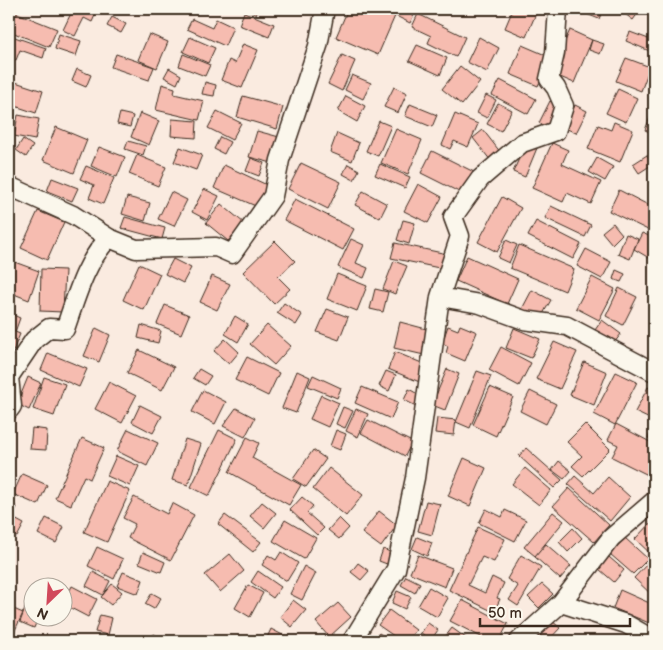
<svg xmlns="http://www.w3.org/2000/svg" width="663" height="650" viewBox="0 0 663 650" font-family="'Balsamiq Sans',sans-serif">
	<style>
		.building { fill: #f6bcb0; stroke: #3b2a1e }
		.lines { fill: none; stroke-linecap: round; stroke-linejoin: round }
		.street-casing { stroke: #3b2a1e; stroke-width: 21 }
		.street { stroke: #fbf7ec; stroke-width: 18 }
	</style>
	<rect width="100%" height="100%" fill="#faebe0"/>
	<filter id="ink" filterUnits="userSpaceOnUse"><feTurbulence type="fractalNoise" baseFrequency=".02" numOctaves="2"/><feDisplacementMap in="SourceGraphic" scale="10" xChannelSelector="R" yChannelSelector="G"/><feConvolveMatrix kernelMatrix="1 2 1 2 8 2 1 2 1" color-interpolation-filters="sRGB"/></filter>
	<g filter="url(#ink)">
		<!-- building -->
		<path class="building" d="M 73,9 L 92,9 L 97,11 L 92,22 L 84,18 L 75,36 L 63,30 Z
			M 244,9 L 258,9 L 256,14 Z
			M 289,9 L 303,9 L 301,13 Z
			M 348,9 L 398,9 L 378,55 L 336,37 Z
			M 400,9 L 417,9 L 410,23 L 396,16 Z
			M 513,9 L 537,11 L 526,37 L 505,28 Z
			M 574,9 L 603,9 L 599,19 Z
			M 623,9 L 641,9 L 633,20 L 621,11 Z
			M 12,11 L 57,29 L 49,47 L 9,31 L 9,17 Z
			M 244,12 L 274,24 L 269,37 L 239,25 Z
			M 418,14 L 465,37 L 456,57 L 428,43 L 431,36 L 412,27 Z
			M 112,17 L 126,24 L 121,33 L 107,26 Z
			M 192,19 L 212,28 L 216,19 L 233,27 L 225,46 L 187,29 Z
			M 570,30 L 592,40 L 574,83 L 551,73 Z
			M 630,32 L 654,41 L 652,52 L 626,41 Z
			M 59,34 L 81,41 L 76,56 L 55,49 Z
			M 149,34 L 168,42 L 157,68 L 138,60 Z
			M 9,35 L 46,48 L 43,58 L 20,50 L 16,60 L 9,57 Z
			M 190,37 L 215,48 L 208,63 L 183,52 Z
			M 479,37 L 499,48 L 487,72 L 467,62 Z
			M 592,40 L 604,44 L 600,54 L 589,50 Z
			M 243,44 L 258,50 L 242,88 L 221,80 L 229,60 L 235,63 Z
			M 417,45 L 447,58 L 440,75 L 409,61 Z
			M 522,45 L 550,57 L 538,86 L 510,74 Z
			M 116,54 L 154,67 L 149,80 L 111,67 Z
			M 183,54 L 210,65 L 205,76 L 179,66 Z
			M 342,55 L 355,61 L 342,91 L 328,84 Z
			M 626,58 L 650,67 L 641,91 L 616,81 Z
			M 9,60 L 13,61 L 9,73 Z
			M 460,66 L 480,82 L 462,105 L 442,89 Z
			M 169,68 L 181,75 L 177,84 L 164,77 Z
			M 77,69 L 91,75 L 86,87 L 72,81 Z
			M 352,75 L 371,83 L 363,99 L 345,90 Z
			M 9,80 L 43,91 L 36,113 L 9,104 Z
			M 500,80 L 536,99 L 528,114 L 492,95 Z
			M 205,82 L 216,85 L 214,96 L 202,94 Z
			M 162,84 L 175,88 L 174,94 L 204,101 L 199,120 L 156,110 Z
			M 394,87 L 407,93 L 398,113 L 384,107 Z
			M 618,89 L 637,98 L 626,122 L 606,113 Z
			M 486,95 L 496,100 L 487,118 L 477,113 Z
			M 243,96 L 283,107 L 277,129 L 237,117 Z
			M 346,96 L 365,106 L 357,122 L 338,111 Z
			M 550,101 L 560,106 L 549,128 L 539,123 Z
			M 498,103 L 512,110 L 501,131 L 487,124 Z
			M 410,104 L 437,115 L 432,127 L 405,116 Z
			M 575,105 L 587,111 L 576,133 L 565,128 Z
			M 217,111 L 241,123 L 232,140 L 208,128 Z
			M 120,113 L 133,116 L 130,127 L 117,124 Z
			M 140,113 L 159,121 L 149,145 L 131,137 Z
			M 455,114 L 478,124 L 468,147 L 454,141 L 450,149 L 442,145 Z
			M 18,115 L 39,119 L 35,140 L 14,136 Z
			M 651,115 L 654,117 L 654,134 L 645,130 Z
			M 9,117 L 14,118 L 9,135 Z
			M 172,119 L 197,121 L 196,138 L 171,136 Z
			M 379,121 L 391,126 L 378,156 L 366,151 Z
			M 614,122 L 633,130 L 620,162 L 588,149 L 598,125 L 611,130 Z
			M 56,127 L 87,140 L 74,173 L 43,160 Z
			M 396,129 L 422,140 L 408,174 L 381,163 Z
			M 483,130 L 501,153 L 491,161 L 473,138 Z
			M 257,131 L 283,138 L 276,164 L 249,157 Z
			M 337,133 L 359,143 L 352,161 L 330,152 Z
			M 220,137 L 230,142 L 224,154 L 214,149 Z
			M 23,139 L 33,146 L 26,157 L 16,150 Z
			M 128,141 L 146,146 L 143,155 L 125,149 Z
			M 526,143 L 537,148 L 525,177 L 513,172 Z
			M 552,143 L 568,150 L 562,164 L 601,182 L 591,204 L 567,193 L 563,202 L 532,188 Z
			M 99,147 L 125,157 L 117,177 L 91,166 Z
			M 180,147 L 202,155 L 196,170 L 174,162 Z
			M 432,151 L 474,172 L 463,194 L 421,173 Z
			M 137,155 L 166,167 L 158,186 L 129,174 Z
			M 647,155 L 653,164 L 639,173 L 633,164 Z
			M 251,158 L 264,163 L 259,176 L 246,171 Z
			M 597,158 L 613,167 L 605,181 L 589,172 Z
			M 301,163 L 341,182 L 328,209 L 288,189 Z
			M 348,164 L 359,170 L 354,180 L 343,174 Z
			M 380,164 L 410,177 L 405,188 L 375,175 Z
			M 224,165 L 267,185 L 258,207 L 214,188 Z
			M 86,166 L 114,178 L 103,204 L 89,198 L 94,185 L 80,179 Z
			M 52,178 L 78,188 L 72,201 L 47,191 Z
			M 418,184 L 442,197 L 428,223 L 404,211 Z
			M 204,189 L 219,196 L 207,220 L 192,212 Z
			M 619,190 L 654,208 L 654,233 L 609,211 Z
			M 363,191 L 387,204 L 380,218 L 355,205 Z
			M 171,192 L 187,200 L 174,226 L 158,219 Z
			M 9,194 L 17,198 L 9,219 Z
			M 127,197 L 150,203 L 145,221 L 122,214 Z
			M 502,197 L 521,208 L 497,252 L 478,242 Z
			M 295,199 L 354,229 L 343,250 L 284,220 Z
			M 221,204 L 244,223 L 228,241 L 206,223 Z
			M 551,206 L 591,225 L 585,237 L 545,218 Z
			M 38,211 L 64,222 L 47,260 L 21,248 Z
			M 125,217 L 165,228 L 162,239 L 121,228 Z
			M 403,220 L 415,223 L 409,244 L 397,240 Z
			M 536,221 L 581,244 L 573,259 L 528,236 Z
			M 613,223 L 622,234 L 612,244 L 602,232 Z
			M 642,233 L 654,238 L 654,261 L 634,249 Z
			M 626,234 L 638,239 L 630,259 L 618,254 Z
			M 351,239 L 364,245 L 356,263 L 368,268 L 364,278 L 338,267 Z
			M 506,240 L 517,245 L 509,263 L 498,258 Z
			M 275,241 L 295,261 L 278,277 L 290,289 L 274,304 L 243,272 Z
			M 395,243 L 447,254 L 444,269 L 391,258 Z
			M 519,245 L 574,269 L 565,291 L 510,268 Z
			M 586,249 L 611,262 L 602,279 L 577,266 Z
			M 467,256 L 518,279 L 507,304 L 456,281 Z
			M 173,259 L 191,268 L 183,283 L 165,274 Z
			M 9,260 L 39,271 L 29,300 L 9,292 Z
			M 394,261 L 407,266 L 395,294 L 383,289 Z
			M 139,264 L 160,274 L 144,310 L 123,300 Z
			M 41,269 L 65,270 L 63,312 L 40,311 Z
			M 616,270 L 625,274 L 621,282 L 613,279 Z
			M 337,274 L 367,286 L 357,311 L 327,299 Z
			M 212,276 L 230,284 L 217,310 L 200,302 Z
			M 592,277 L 615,289 L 599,320 L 576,308 Z
			M 619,288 L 637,297 L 623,325 L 606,316 Z
			M 375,289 L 388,292 L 383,312 L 370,309 Z
			M 532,290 L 551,300 L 540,319 L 522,309 Z
			M 284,303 L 302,315 L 296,325 L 277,313 Z
			M 165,305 L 189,315 L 181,334 L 157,324 Z
			M 327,309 L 348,317 L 339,340 L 317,332 Z
			M 9,313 L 20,318 L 15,332 L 20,334 L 13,351 L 9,349 Z
			M 235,316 L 248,324 L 238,342 L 225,334 Z
			M 602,320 L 621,334 L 614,343 L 595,330 Z
			M 400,322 L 430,330 L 424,355 L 394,348 Z
			M 141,325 L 161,331 L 158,343 L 138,338 Z
			M 267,325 L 291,346 L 274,365 L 250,344 Z
			M 460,325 L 477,332 L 465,361 L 446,353 L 448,346 L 442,343 L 448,326 L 458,330 Z
			M 96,328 L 110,335 L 99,362 L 84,356 Z
			M 514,328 L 540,339 L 531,358 L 506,348 Z
			M 225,339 L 239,352 L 229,364 L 214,351 Z
			M 554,342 L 577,352 L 560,389 L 536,379 Z
			M 501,347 L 531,363 L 519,386 L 489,370 Z
			M 139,350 L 174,367 L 162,390 L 127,373 Z
			M 395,352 L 429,366 L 422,383 L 388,369 Z
			M 48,353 L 87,369 L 79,387 L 41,370 Z
			M 247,357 L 279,373 L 268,396 L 235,380 Z
			M 584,362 L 607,372 L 594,405 L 570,395 Z
			M 199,369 L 211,376 L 205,385 L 193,378 Z
			M 447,369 L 459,374 L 445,410 L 432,405 Z
			M 297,371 L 310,377 L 296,413 L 282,408 Z
			M 386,371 L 396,375 L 389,391 L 379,386 Z
			M 477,371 L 491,376 L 470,428 L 456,422 Z
			M 616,372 L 637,382 L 615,425 L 594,414 Z
			M 313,375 L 341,388 L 337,398 L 308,386 Z
			M 28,377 L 41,383 L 29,410 L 17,404 Z
			M 44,377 L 65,384 L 54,416 L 33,409 Z
			M 109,382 L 136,396 L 122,423 L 95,409 Z
			M 362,387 L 398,402 L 391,419 L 355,403 Z
			M 490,387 L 513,397 L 496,436 L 473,425 Z
			M 648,387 L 654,390 L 654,421 L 635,412 Z
			M 409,389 L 421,396 L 416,406 L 404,400 Z
			M 203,390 L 226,402 L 215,424 L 192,412 Z
			M 530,391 L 556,404 L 546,424 L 520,411 Z
			M 321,395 L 339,403 L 328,427 L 310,419 Z
			M 140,405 L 162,416 L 153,433 L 132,422 Z
			M 343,407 L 353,411 L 345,428 L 336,424 Z
			M 236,408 L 255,418 L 245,437 L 223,426 Z
			M 356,409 L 368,414 L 358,437 L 346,431 Z
			M 437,418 L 456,420 L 454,435 L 435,433 Z
			M 368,420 L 412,442 L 405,456 L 361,433 Z
			M 585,424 L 610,449 L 583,476 L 572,466 L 582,456 L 567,442 Z
			M 616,424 L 654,444 L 654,478 L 612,457 L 618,445 L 608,440 Z
			M 653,425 L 654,426 L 654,440 L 648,438 Z
			M 32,428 L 47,430 L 46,450 L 30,449 Z
			M 128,429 L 158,443 L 147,466 L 117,451 Z
			M 219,430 L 237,439 L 209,496 L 191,487 Z
			M 336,430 L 346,434 L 340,450 L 330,446 Z
			M 247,437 L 259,443 L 252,458 L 301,485 L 289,505 L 229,472 Z
			M 82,438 L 104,448 L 90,479 L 84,476 L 71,505 L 55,498 Z
			M 185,439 L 201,444 L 188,485 L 172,480 Z
			M 526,448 L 562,480 L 554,488 L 519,456 Z
			M 313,450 L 326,459 L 306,487 L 293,479 Z
			M 116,456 L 139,466 L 130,486 L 107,476 Z
			M 464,458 L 486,468 L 470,506 L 448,496 Z
			M 559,461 L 571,471 L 564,479 L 552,470 Z
			M 329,468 L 363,495 L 346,516 L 313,489 Z
			M 525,468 L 551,490 L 539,505 L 512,484 Z
			M 22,474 L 47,485 L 38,505 L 13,494 Z
			M 575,476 L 594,493 L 608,477 L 630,497 L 610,521 L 568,484 Z
			M 107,481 L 130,491 L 107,542 L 84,532 Z
			M 569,488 L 609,525 L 594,542 L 553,506 Z
			M 134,497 L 167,514 L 172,503 L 194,515 L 171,560 L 128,538 L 135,524 L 123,518 Z
			M 302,497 L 313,506 L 307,513 L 324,528 L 317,535 L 290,510 Z
			M 426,501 L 440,504 L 432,535 L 418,531 Z
			M 9,502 L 17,507 L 13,515 L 9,513 Z
			M 262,502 L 276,513 L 264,528 L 250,516 Z
			M 486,509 L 502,517 L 505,510 L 526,520 L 515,541 L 479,523 Z
			M 379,511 L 397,525 L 381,547 L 362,533 Z
			M 553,512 L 564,521 L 535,556 L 524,547 Z
			M 225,515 L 261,542 L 253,552 L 218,524 Z
			M 9,516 L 24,524 L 17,537 L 9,533 Z
			M 46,518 L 64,527 L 56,543 L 38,534 Z
			M 339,518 L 349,528 L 339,539 L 328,530 Z
			M 654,519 L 654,557 L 635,539 Z
			M 285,520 L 316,538 L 304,559 L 273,541 Z
			M 478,527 L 505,539 L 494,562 L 482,557 L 468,585 L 485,593 L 492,577 L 504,583 L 497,598 L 500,599 L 494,612 L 449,590 Z
			M 573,528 L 582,538 L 568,552 L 559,542 Z
			M 417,537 L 432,543 L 427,556 L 412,549 Z
			M 625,538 L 648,559 L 633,574 L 610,554 Z
			M 546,544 L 571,566 L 560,579 L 535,557 Z
			M 97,547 L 123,559 L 114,579 L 88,566 Z
			M 383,549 L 397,555 L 392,566 L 379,561 Z
			M 602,551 L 624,570 L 614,582 L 592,563 Z
			M 143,552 L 165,562 L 161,572 L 139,563 Z
			M 281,552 L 298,563 L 287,581 L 262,565 L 268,555 L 276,560 Z
			M 230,554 L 244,571 L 220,592 L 205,575 Z
			M 418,555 L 452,568 L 445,587 L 410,573 Z
			M 521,555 L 541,567 L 518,606 L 509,600 L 518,586 L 507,579 Z
			M 358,563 L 369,571 L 361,580 L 351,572 Z
			M 648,563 L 654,569 L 654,597 L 634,578 Z
			M 304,566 L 316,573 L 302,600 L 290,594 Z
			M 258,571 L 281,587 L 273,598 L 251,582 Z
			M 93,572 L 110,581 L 103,595 L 86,586 Z
			M 123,572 L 143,580 L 138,594 L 117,586 Z
			M 406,576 L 420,583 L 415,593 L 401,585 Z
			M 112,584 L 122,592 L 111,605 L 101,597 Z
			M 542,584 L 553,594 L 539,608 L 528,597 Z
			M 248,585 L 263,593 L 250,617 L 235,608 Z
			M 72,586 L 97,599 L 88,617 L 63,604 Z
			M 429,587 L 448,598 L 437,617 L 418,606 Z
			M 620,590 L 654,605 L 654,625 L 613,608 Z
			M 397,591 L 411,597 L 405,609 L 392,603 Z
			M 152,593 L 161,598 L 154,609 L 145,604 Z
			M 293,600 L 306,610 L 292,627 L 280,617 Z
			M 462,600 L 508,624 L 499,641 L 489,641 L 450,621 Z
			M 338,603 L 351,617 L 329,637 L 316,622 Z
			M 26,606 L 32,609 L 32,618 L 38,618 L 34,628 L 20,622 Z
			M 9,607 L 23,613 L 10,641 L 9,641 Z
			M 389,610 L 416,630 L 407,641 L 401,641 L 378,625 Z
			M 100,615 L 112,618 L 108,635 L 95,632 Z
			M 550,619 L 560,628 L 548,641 L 540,641 L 534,635 Z
			M 428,623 L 438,630 L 431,640 L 421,633 Z
			M 452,628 L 470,641 L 442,641 Z
			M 271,629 L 294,641 L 266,640 Z
			M 379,633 L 391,641 L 373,641 Z
			M 154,634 L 164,641 L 150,641 Z"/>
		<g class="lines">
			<!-- street casing -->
			<g class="street-casing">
				<path id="street" d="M 9,186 L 73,215 L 109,238 L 136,249 L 216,247 L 232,254 L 273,196 L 280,160 L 318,46 L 325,9
					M 440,297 L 480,304 L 524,320 L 567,326 L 654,372
					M 9,410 L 12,406 L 9,377 L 34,340 L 49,328 L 65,329 C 76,298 85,262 109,238
					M 561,603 L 626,624 L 654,640
					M 352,641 L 396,569 L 415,478 L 440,297 L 460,236 L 453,217 L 480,179 L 522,143 L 556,131 L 564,106 L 556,88 L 549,79 L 555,53 L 558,9
					M 519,641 L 561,603 L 611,538 L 654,501"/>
			</g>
			<!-- street -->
			<use href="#street" class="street"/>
		</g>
	</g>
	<!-- margin -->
	<rect width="663" height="650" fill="none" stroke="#fbf7ec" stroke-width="30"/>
	<rect x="15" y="15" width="633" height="620" fill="none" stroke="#3b2a1e" stroke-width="2" filter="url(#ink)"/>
	<!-- north arrow -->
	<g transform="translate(48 602) rotate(205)"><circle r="24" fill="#fbf7ec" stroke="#aea59a"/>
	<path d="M0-4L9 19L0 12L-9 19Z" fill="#d1495b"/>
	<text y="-8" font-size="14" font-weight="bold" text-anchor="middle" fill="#3b2a1e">N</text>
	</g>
	<!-- scale -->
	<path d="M480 618v8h150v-8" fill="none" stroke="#3b2a1e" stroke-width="2.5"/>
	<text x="488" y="618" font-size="15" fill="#3b2a1e" stroke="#fbf7ec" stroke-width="4" paint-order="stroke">50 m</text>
</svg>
